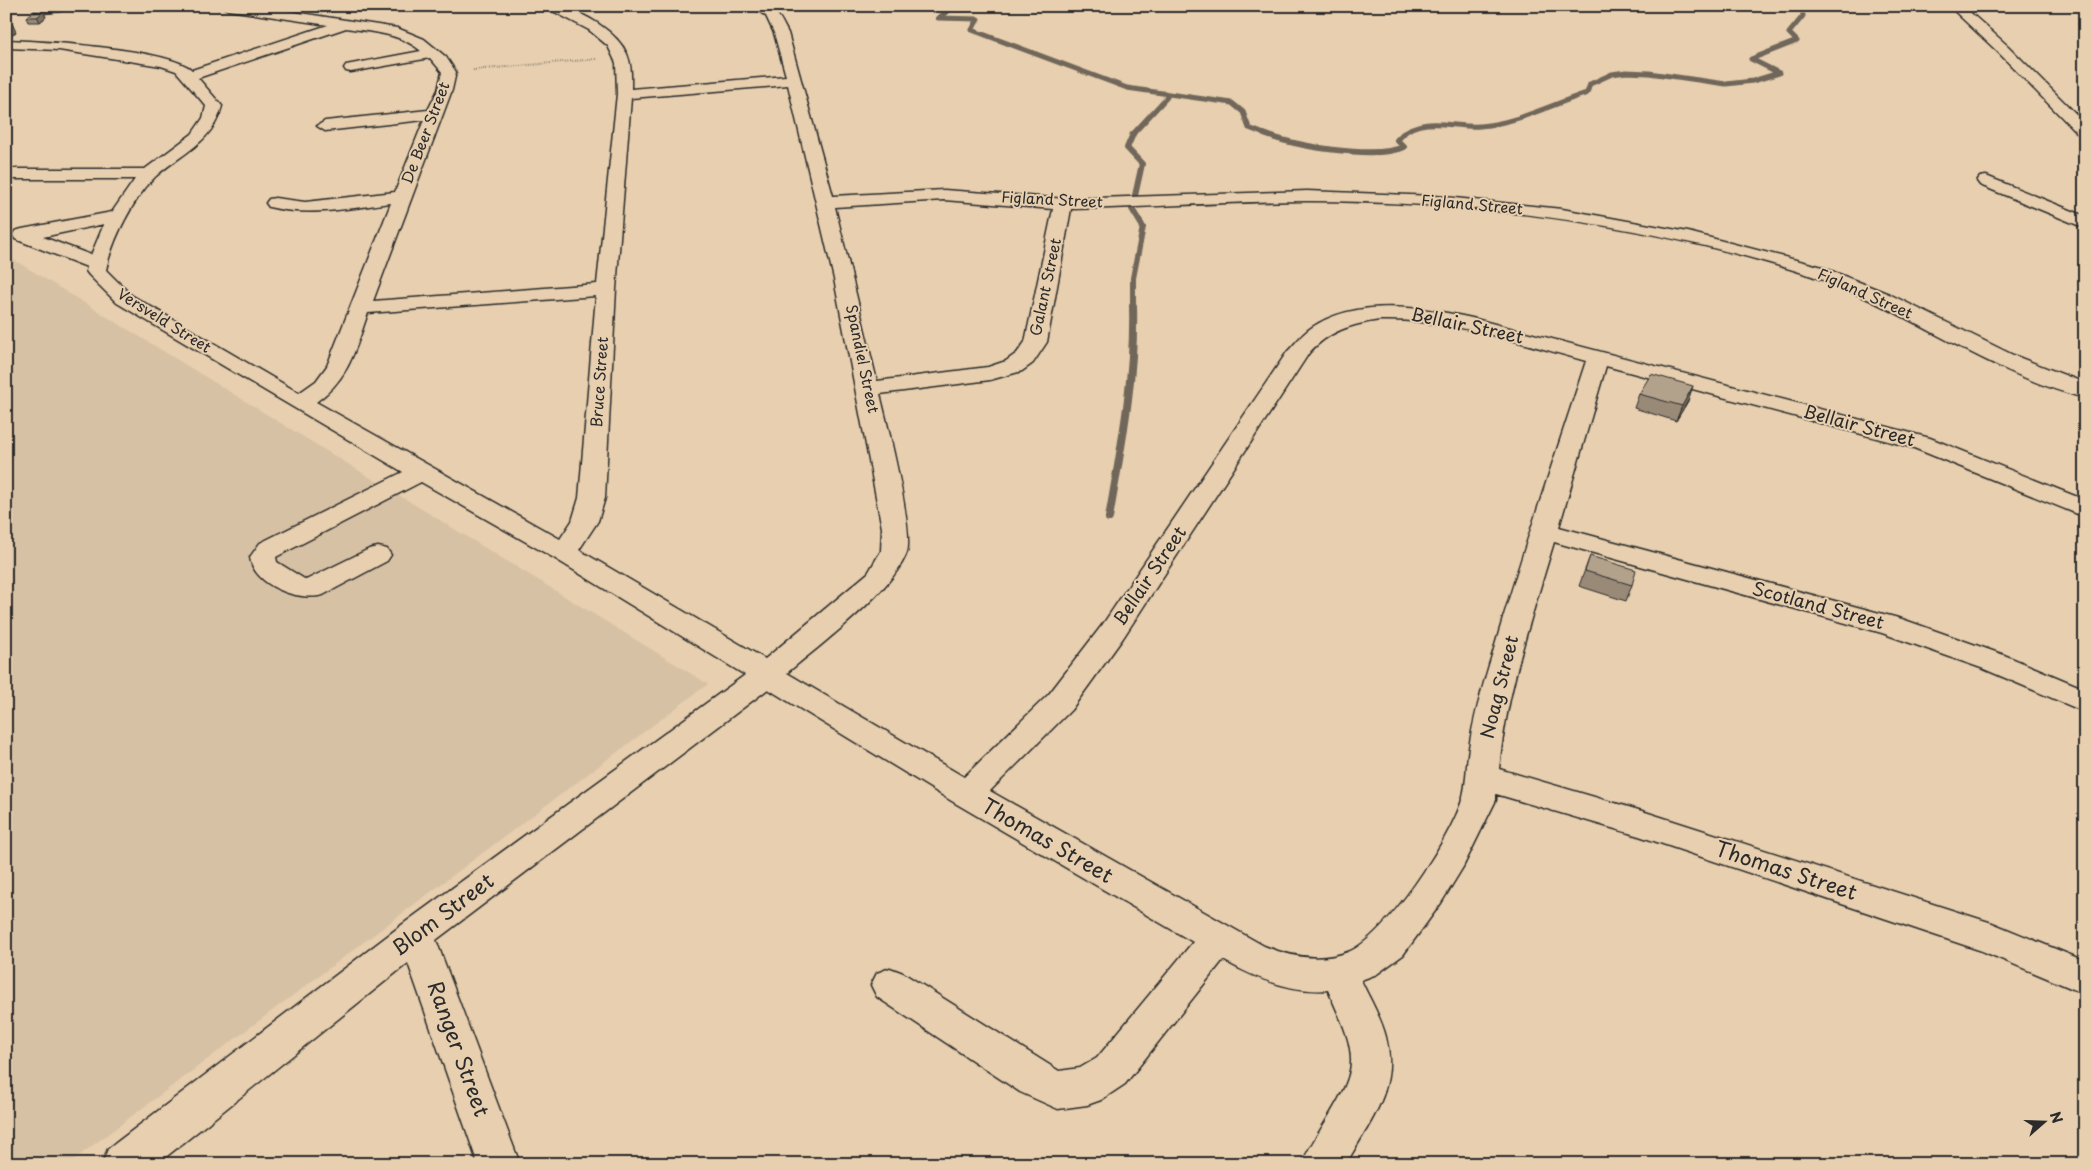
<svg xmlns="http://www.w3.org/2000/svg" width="2091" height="1170" viewBox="0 0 2091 1170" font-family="'Playpen Sans',sans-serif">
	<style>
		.built { fill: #d7c1a4 }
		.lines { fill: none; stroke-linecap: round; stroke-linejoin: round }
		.stream-far2 { stroke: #6f665a; stroke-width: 5 }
		.stream-far1 { stroke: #6f665a; stroke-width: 6 }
		.stream { stroke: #6f665a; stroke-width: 8 }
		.minor-casing { stroke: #2b2b2b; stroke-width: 3 }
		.path { stroke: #2b2b2b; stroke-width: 2; stroke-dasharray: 0.5 2; stroke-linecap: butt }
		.minor { fill: #e7cfaf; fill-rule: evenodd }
		.wall { fill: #998a78; stroke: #2b2b2b }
		.shaded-wall { fill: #7d7161; stroke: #2b2b2b }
		.building { fill: #b2a18b; stroke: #2b2b2b }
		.labels { text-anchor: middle; stroke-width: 4; stroke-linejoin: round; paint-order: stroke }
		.far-street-label { font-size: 15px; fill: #2b2b2b; stroke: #e7cfaf }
		.street-label { font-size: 18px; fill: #2b2b2b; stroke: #e7cfaf }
		.near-street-label { font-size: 21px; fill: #2b2b2b; stroke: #e7cfaf }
	</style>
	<rect width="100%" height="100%" fill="#e7cfaf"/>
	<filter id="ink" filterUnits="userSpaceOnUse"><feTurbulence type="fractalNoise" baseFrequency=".02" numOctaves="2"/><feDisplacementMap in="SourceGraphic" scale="10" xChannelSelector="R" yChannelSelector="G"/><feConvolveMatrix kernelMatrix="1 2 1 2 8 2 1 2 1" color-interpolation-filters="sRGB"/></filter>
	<g filter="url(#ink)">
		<!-- built -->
		<path class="built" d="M 6,255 L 708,684 L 68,1164 L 6,1164 Z"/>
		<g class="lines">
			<!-- stream-far2 -->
			<path class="stream-far2" d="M 955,6 L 938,18 L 978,19 L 972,30 L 1127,88 L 1232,103 L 1243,112 L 1249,128 L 1267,135
				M 1132,135 L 1167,97 L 1165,93
				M 1402,135 C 1422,115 1455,128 1480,126 C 1517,123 1553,104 1587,93 L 1590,84 L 1612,74 L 1626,72 L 1649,73 L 1726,84 L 1753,81 L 1779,73 L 1751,59 L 1797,41 L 1789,33 L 1803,16 L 1802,6"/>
			<!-- stream-far1 -->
			<path class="stream-far1" d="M 1133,134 L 1127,148 L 1142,164 L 1132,209 L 1143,227 L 1133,278 L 1133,307
				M 1264,134 C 1295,146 1374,160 1404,147 L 1397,140 L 1403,134"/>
			<!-- stream -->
			<path class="stream" d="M 1109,518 C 1121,448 1135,378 1133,306"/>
			<!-- minor casing -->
			<g class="minor-casing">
				<path id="minor" d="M 222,6 L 255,6 L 397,28 L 424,39 L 446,57 L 456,72 L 452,90 L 373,301 L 597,284 L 617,94 L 616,63 L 608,46 L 589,30 L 543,6 C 549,6 556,5 562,7 C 585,13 617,32 627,54 C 632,66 631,77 631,89 L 786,76 L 774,33 L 766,16 L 751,6 C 776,6 777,12 788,33 L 833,196 L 944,190 L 1067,199 L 1307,191 L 1435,196 L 1562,209 L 1688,232 L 1819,266 L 1889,294 L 2013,355 L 2085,383 L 2085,398 C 1985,373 1903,306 1806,274 C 1646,223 1475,202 1308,201 C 1229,201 1150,208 1071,209 L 1047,342 L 1033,363 L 1022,371 L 990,380 L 880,394 C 887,423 914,529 907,552 C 894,590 820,645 787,673 L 964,777 L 1049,694 L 1103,624 L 1287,352 C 1295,344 1302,334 1311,328 C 1356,297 1423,307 1472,318 L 1930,438 L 2085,500 L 2085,517 L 1914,448 L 1606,366 L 1559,527 L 1902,619 L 2004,655 L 2085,689 L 2085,712 L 1984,669 L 1882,633 L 1554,542 C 1532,616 1506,692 1499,769 L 1642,811 L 1992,923 L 2085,961 L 2085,994 L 1982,951 L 1639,836 L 1496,794 L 1496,800 L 1463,867 L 1441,903 L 1403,955 L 1377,974 L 1361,980 C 1369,998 1381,1017 1386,1037 C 1399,1088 1370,1121 1346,1164 L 1302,1164 C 1314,1134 1350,1093 1351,1063 C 1352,1038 1337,1012 1328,990 C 1291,993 1255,978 1223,960 L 1125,1084 L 1101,1100 L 1087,1105 L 1058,1109 L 1020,1092 L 877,997 L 871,985 L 877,973 L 890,968 L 903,973 L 1059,1071 L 1080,1068 L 1097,1058 L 1193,942 L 955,803 L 768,689 L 436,940 L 520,1164 L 478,1164 L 408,963 L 157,1164 L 102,1164 L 108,1149 L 403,924 L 745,675 L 554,558 L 421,482 L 276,557 L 277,562 L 306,580 L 369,549 L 378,547 L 387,549 L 391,555 L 387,561 L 323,595 C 298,602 253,585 250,557 L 260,543 L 403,472 L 117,303 L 89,275 L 86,271 L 87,267 L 15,239 L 13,235 L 15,231 L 22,229 L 112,212 L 135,179 L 6,179 L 6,169 L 145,169 L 192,134 L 203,118 L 206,106 L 176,71 L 161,66 L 59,50 L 6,48 L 6,40 C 40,41 170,49 192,70 L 328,25 L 228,10 ZM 346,28 C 372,32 400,33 421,51 L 346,65 L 344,68 L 346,71 L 351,72 L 430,58 L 442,72 L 438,90 L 428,110 L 325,121 L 317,126 L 325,131 L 424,120 L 395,192 L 305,202 L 275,198 L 269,199 L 266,203 L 269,207 C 309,217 351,208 391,203 L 327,366 L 316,381 L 299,393 L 131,295 L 106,270 C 112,240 133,199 155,177 C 180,154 213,143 222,106 L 198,78 ZM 788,85 L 834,279 L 882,528 L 881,551 L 868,573 L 765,659 L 579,550 L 598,521 L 605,498 L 616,289 L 631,98 ZM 944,200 L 1053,209 L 1025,342 L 1017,353 L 1006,361 L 988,367 L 877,381 L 835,207 ZM 104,224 L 91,255 L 43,237 ZM 596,296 L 579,498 L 572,521 L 560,539 L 316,402 C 349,379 355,350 368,313 ZM 1380,320 C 1450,318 1519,343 1586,361 C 1555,457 1522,552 1494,649 C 1484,681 1474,715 1469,748 C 1466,765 1467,784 1462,800 C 1451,838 1385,938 1348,952 C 1320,963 1291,957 1264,946 L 990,791 L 1071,710 L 1123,638 L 1309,353 C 1328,331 1352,324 1380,320 Z
					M 1949,6 L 1963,6 L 2008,46 L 2085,123 L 2085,137 L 2079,135 L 1998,52 Z
					M 1986,176 L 2085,216 L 2085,228 L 1980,185 L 1977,181 L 1980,177 Z"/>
			</g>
			<!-- path -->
			<path class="path" d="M 473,70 L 596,59"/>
			<!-- minor -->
			<use href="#minor" class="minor"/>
		</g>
		<!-- wall -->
		<path class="wall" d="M 32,6 L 85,6 L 81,9 L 44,14 L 46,17 L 40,22 L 28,22 L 26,17 L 36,13 Z
			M 1639,394 L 1688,401 L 1676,421 L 1634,408 Z
			M 1590,556 L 1632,585 L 1626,601 L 1579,586 Z"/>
		<!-- shaded-wall -->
		<path class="shaded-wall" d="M 6,6 L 13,6 L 13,7 L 8,11 L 6,12 Z
			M 32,6 L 85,6 L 81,9 L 44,14 L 46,17 L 40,22 Z
			M 11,21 L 16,32 L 10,37 L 6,37 L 6,25 Z
			M 1693,386 L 1688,401 L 1676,421 L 1682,406 Z"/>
		<!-- building -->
		<path class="building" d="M 43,12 L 37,17 L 26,17 L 32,13 Z
			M 11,21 L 6,25 L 6,22 Z
			M 1651,374 L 1693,386 L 1682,406 L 1639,394 Z
			M 1590,556 L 1636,570 L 1632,585 L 1585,571 Z"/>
	</g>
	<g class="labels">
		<!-- far-street labels -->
		<g class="far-street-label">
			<text transform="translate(426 133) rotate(-69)" y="5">De Beer Street</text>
			<text transform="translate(1052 200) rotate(3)" y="5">Figland Street</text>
			<text transform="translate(1472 205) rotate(5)" y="5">Figland Street</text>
			<text transform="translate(1046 287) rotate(-78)" y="5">Galant Street</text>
			<text transform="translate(1865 294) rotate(24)" y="5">Figland Street</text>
			<text transform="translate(164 321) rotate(32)" y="5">Versveld Street</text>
			<text transform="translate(862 359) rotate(78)" y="5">Spandiel Street</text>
			<text transform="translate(600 382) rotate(-86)" y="5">Bruce Street</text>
		</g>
		<!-- street labels -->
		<g class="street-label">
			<text transform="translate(1467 326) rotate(12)" y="6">Bellair Street</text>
			<text transform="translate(1859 426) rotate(15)" y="6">Bellair Street</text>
			<text transform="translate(1150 576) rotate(-56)" y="6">Bellair Street</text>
			<text transform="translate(1818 606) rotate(15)" y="6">Scotland Street</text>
			<text transform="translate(1500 687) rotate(-76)" y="6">Noag Street</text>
		</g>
		<!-- near-street labels -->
		<g class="near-street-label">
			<text transform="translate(1047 841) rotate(30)" y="7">Thomas Street</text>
			<text transform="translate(1786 871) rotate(18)" y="7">Thomas Street</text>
			<text transform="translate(443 915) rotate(-37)" y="7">Blom Street</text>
			<text transform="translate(458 1049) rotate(70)" y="7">Ranger Street</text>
		</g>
	</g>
	<!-- margin -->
	<rect width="2091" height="1170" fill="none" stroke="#e7cfaf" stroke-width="25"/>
	<rect x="12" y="12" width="2066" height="1145" fill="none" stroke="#2b2b2b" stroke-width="2" filter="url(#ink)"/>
	<!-- north arrow -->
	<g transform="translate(2044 1122) rotate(70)" stroke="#e7cfaf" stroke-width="4" paint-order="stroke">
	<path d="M0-4L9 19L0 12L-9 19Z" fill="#2b2b2b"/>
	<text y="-8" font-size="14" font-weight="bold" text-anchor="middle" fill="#2b2b2b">N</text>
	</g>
</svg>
